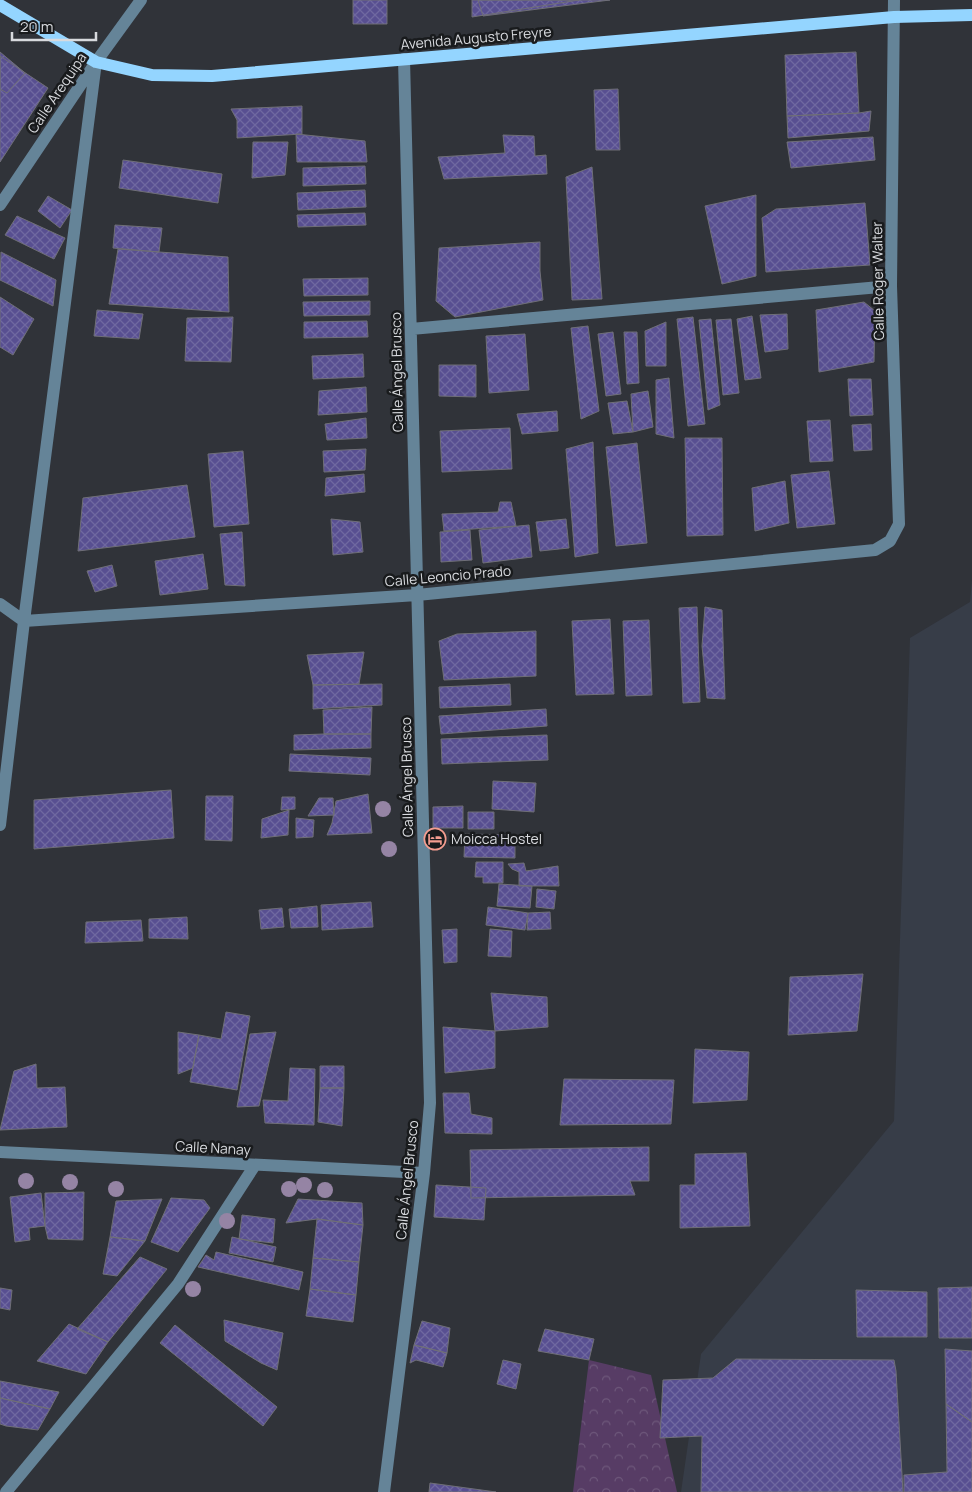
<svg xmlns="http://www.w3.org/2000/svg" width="972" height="1492" viewBox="0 0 972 1492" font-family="Manrope,sans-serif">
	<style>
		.built { fill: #373d48 }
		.forest { fill: url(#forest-crowns) }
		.building { fill: url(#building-cross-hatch); stroke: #6f6f77 }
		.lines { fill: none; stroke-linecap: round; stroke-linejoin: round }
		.minor { stroke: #658498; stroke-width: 12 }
		.major { stroke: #94d5ff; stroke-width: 12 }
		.tree { fill: #9584a4 }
		.labels { text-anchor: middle; stroke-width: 5; stroke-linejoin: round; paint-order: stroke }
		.street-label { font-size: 14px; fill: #d8dade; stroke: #191b1d }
		.poi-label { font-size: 14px; fill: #d8dade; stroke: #191b1d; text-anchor: start }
	</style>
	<defs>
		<pattern id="forest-crowns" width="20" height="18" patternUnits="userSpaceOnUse" patternTransform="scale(1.25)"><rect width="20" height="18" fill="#573c65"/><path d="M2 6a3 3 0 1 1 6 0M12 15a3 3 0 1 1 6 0" fill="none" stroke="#6e587b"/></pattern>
		<pattern id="building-cross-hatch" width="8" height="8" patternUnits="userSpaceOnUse" patternTransform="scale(1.25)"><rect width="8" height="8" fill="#584f91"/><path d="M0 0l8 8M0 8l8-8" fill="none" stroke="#6f68a0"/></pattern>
	</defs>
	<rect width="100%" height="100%" fill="#303339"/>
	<!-- built -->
	<path class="built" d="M 972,580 L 972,1492 L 681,1492 L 701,1354 L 894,1121 L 910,638 L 970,602 Z"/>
	<!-- forest -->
	<path class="forest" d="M 589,1360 L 651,1375 L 677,1492 L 573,1492 Z"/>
	<!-- building -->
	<path class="building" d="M 353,0 L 387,0 L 387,24 L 353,24 Z
		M 472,0 L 579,0 L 472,17 Z
		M 478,0 L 610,0 L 483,16 Z
		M 0,52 L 25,73 L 7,93 L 0,89 Z
		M 856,52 L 859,113 L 787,116 L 785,55 Z
		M 0,56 L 48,88 L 0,162 Z
		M 618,89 L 620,150 L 596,150 L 594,90 Z
		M 302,106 L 302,134 L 237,138 L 237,120 L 231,109 Z
		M 871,111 L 869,131 L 788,138 L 787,116 L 859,113 Z
		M 296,134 L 365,141 L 367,162 L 297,162 Z
		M 503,135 L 534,136 L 535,156 L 546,155 L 547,174 L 444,179 L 438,157 L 505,153 Z
		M 873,137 L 875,160 L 791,168 L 787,142 Z
		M 253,142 L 288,142 L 285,175 L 252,178 Z
		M 123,160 L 222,174 L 218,203 L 119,188 Z
		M 365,166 L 366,184 L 303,186 L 303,168 Z
		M 592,167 L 602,299 L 572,300 L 566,177 Z
		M 365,190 L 366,207 L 298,210 L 297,193 Z
		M 756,195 L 756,276 L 722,284 L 705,206 Z
		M 48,196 L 72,210 L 60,228 L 38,211 Z
		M 865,203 L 870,265 L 766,272 L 762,218 L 776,209 Z
		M 365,213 L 366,225 L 298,227 L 297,215 Z
		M 17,216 L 65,238 L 54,259 L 5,235 Z
		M 115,225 L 162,228 L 159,252 L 113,248 Z
		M 540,242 L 540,271 L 543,300 L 455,317 L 436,301 L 439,248 Z
		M 118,249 L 228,257 L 229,312 L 109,304 Z
		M 1,252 L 56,280 L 53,306 L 0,280 Z
		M 368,278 L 368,295 L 304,296 L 303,279 Z
		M 0,297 L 34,319 L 13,355 L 0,347 Z
		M 370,301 L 370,315 L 304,316 L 303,302 Z
		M 864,302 L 875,311 L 874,362 L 819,372 L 816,310 Z
		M 97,310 L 143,314 L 139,339 L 94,336 Z
		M 787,314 L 788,349 L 765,352 L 760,315 Z
		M 752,316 L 761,378 L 745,380 L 737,319 Z
		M 233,317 L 231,362 L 185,361 L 187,318 Z
		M 693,317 L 705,424 L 688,426 L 677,319 Z
		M 711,319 L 720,405 L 708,410 L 699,320 Z
		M 731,319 L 739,393 L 723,395 L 716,320 Z
		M 367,321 L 368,337 L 304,338 L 304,322 Z
		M 666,322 L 666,366 L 646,366 L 645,331 Z
		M 588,326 L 599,411 L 581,419 L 571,328 Z
		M 613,332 L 621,394 L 606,396 L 598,334 Z
		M 624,332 L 637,332 L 639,383 L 627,384 Z
		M 525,334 L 529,390 L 489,393 L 486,336 Z
		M 363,354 L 364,377 L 313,379 L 312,356 Z
		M 439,365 L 476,365 L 476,397 L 439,396 Z
		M 669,378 L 674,438 L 656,434 L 656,380 Z
		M 848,379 L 871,379 L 873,415 L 850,416 Z
		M 366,387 L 367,412 L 318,415 L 319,391 Z
		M 648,391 L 653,427 L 633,432 L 631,394 Z
		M 627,401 L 633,432 L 613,434 L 608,403 Z
		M 557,411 L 558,431 L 522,434 L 517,414 Z
		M 366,418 L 367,438 L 327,440 L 325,424 Z
		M 830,420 L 833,461 L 810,462 L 807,421 Z
		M 871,424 L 872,450 L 854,451 L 852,425 Z
		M 510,428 L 512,469 L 442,472 L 440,431 Z
		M 685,438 L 722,438 L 723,535 L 687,536 Z
		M 593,442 L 598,553 L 575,557 L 566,449 Z
		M 637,443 L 647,543 L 616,546 L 606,447 Z
		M 366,449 L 365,470 L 324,472 L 323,451 Z
		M 243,451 L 249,524 L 214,527 L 208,454 Z
		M 829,471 L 835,524 L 797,528 L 791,475 Z
		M 364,474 L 365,492 L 325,496 L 326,478 Z
		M 785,481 L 789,523 L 755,531 L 752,488 Z
		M 187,485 L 195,537 L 78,551 L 83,498 Z
		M 500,502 L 511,502 L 516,526 L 444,531 L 442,514 L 498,512 Z
		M 331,519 L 360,522 L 363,552 L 333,555 Z
		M 566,519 L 569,548 L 540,551 L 536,522 Z
		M 529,525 L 532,557 L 483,563 L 479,530 Z
		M 470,530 L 472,560 L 441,562 L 440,532 Z
		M 242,532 L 245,586 L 225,585 L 220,534 Z
		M 203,554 L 208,589 L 160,595 L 155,561 Z
		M 112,565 L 117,586 L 95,592 L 87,571 Z
		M 697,607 L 700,702 L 683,703 L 679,608 Z
		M 705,607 L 722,610 L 725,699 L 707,698 L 702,646 Z
		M 610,619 L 614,694 L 576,695 L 572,621 Z
		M 649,620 L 652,695 L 626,696 L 623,621 Z
		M 536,631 L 536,676 L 444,680 L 439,641 L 457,634 Z
		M 364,652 L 359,684 L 313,685 L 307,655 Z
		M 382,684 L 382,705 L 313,709 L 313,685 Z
		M 510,684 L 511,705 L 440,708 L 439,687 Z
		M 372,707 L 371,734 L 324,734 L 323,710 Z
		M 546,709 L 547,726 L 441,734 L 439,716 Z
		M 324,734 L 371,734 L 371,748 L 294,750 L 294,735 Z
		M 547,735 L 548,760 L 442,764 L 441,739 Z
		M 290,754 L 371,758 L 370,775 L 289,771 Z
		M 493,781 L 536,783 L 534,812 L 492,809 Z
		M 171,790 L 174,838 L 34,849 L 34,800 Z
		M 368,794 L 372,833 L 327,835 L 332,823 L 336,801 Z
		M 206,796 L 233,796 L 232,841 L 205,840 Z
		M 282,797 L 295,797 L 295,809 L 281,810 Z
		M 319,798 L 333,798 L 334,815 L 308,816 Z
		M 463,806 L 463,828 L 433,828 L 433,807 Z
		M 289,810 L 288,835 L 261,838 L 262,819 Z
		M 468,812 L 494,812 L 494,829 L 468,829 Z
		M 296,818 L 314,820 L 313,837 L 296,838 Z
		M 465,834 L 515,835 L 515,858 L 464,857 Z
		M 476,862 L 503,862 L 503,883 L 483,883 L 483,877 L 475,877 Z
		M 524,863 L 526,871 L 558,866 L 559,886 L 519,886 L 519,872 L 512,869 L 508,864 Z
		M 499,884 L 532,886 L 530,908 L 497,906 Z
		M 537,889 L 556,891 L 554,909 L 536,907 Z
		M 371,902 L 373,927 L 322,930 L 321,905 Z
		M 317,906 L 318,927 L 291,928 L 289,909 Z
		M 488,907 L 528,913 L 525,930 L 486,925 Z
		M 282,908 L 284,927 L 261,929 L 259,910 Z
		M 550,912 L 551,929 L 527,930 L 528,913 Z
		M 187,917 L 188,939 L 149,938 L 149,919 Z
		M 141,920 L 143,941 L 85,943 L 86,922 Z
		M 457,929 L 457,962 L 444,963 L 442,930 Z
		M 490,929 L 512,931 L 511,957 L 488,956 Z
		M 863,974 L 857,1031 L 788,1035 L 790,977 Z
		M 491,993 L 547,997 L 548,1027 L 495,1031 Z
		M 226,1012 L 250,1016 L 237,1090 L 190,1082 L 199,1035 L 221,1039 Z
		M 443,1027 L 495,1031 L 495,1068 L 445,1073 Z
		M 178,1032 L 199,1035 L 193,1068 L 178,1074 Z
		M 276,1032 L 259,1106 L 237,1107 L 250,1034 Z
		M 695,1049 L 749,1052 L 747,1100 L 693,1103 Z
		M 36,1064 L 37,1088 L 65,1087 L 67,1127 L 0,1130 L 14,1071 Z
		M 320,1066 L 344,1066 L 344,1088 L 320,1088 Z
		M 290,1068 L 315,1069 L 314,1125 L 265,1123 L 263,1100 L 288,1101 Z
		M 564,1079 L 674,1080 L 671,1124 L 560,1125 Z
		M 320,1088 L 344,1088 L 342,1126 L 318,1122 Z
		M 443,1093 L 469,1093 L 471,1114 L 492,1118 L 492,1134 L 445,1133 Z
		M 649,1147 L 649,1181 L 630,1181 L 635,1195 L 471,1198 L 470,1150 Z
		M 746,1153 L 750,1226 L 680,1228 L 680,1185 L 695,1185 L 695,1154 Z
		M 436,1185 L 486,1188 L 484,1220 L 434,1217 Z
		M 84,1192 L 83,1240 L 48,1239 L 45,1226 L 45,1193 Z
		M 41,1193 L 45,1226 L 29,1228 L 30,1240 L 15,1242 L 10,1197 Z
		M 171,1198 L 204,1200 L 210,1208 L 178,1252 L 151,1242 Z
		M 162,1199 L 145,1241 L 110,1237 L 116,1201 Z
		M 298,1199 L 362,1203 L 363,1225 L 317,1219 L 286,1223 Z
		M 242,1215 L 275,1219 L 273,1243 L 239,1239 Z
		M 317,1219 L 363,1225 L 359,1262 L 313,1258 Z
		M 110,1237 L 145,1241 L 117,1276 L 103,1274 Z
		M 232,1237 L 276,1247 L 273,1262 L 229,1253 Z
		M 216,1252 L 303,1272 L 299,1290 L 198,1267 L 206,1255 L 214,1260 Z
		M 140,1257 L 167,1269 L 108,1342 L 77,1329 Z
		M 313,1258 L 359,1262 L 356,1295 L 310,1289 Z
		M 972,1287 L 972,1338 L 939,1338 L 938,1288 Z
		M 0,1288 L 12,1290 L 10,1310 L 0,1308 Z
		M 310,1289 L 356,1295 L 353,1322 L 306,1316 Z
		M 856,1290 L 927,1292 L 927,1337 L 857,1337 Z
		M 224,1320 L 283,1333 L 277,1370 L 261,1363 L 225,1341 Z
		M 422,1321 L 450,1328 L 447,1353 L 414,1345 Z
		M 69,1324 L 108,1342 L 86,1374 L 37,1361 Z
		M 175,1325 L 277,1407 L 263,1426 L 160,1343 Z
		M 545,1329 L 594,1339 L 589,1360 L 538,1351 Z
		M 414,1345 L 447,1353 L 443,1367 L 416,1360 L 410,1363 Z
		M 945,1349 L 972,1351 L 972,1422 L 946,1404 Z
		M 736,1359 L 894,1360 L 896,1371 L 903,1492 L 701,1492 L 702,1436 L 660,1438 L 663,1380 L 713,1378 Z
		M 503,1360 L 521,1364 L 516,1389 L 497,1384 Z
		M 0,1381 L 59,1392 L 50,1409 L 0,1398 Z
		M 0,1398 L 50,1409 L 38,1430 L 6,1426 L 0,1424 Z
		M 946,1404 L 972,1422 L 972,1492 L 904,1492 L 904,1475 L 947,1472 Z
		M 430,1483 L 496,1492 L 429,1492 Z"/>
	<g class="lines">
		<!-- minor -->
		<path class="minor" d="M 0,205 L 96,62 L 141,0
			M 411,329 L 891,286
			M 0,604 L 24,621 L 417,595 L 875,550 L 890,541 L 899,524 L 891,286 L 894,0
			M 0,825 L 24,621 L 96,62
			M 0,1152 L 424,1173
			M 6,1492 L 178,1284 L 255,1165
			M 384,1492 L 424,1173 L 430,1103 L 404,59"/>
		<!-- major -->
		<path class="major" d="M 0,5 L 96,62 L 152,75 L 212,76 L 894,17 L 972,15"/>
	</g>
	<!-- trees -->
	<g class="tree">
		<circle cx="383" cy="809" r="8"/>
		<circle cx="389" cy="849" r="8"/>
		<circle cx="26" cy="1181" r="8"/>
		<circle cx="70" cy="1182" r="8"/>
		<circle cx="304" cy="1185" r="8"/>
		<circle cx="116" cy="1189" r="8"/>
		<circle cx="289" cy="1189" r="8"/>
		<circle cx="325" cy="1190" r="8"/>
		<circle cx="227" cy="1221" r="8"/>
		<circle cx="193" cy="1289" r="8"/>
	</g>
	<!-- icons -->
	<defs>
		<g id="hotel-ring" transform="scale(1.125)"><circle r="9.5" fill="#191b1d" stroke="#f59d90" stroke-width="1.5"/><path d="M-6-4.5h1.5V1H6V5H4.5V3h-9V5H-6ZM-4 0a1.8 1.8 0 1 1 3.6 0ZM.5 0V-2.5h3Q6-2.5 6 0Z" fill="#f59d90"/></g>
	</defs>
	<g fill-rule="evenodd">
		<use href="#hotel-ring" x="435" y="839"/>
	</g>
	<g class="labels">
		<!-- street labels -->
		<g class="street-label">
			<text transform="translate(476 38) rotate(-5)" y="5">Avenida Augusto Freyre</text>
			<text transform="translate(57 93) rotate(-56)" y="5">Calle Arequipa</text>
			<text transform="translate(878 281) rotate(-91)" y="5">Calle Roger Walter</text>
			<text transform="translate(397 372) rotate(-91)" y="5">Calle Ángel Brusco</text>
			<text transform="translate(448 576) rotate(-5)" y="5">Calle Leoncio Prado</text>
			<text transform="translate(407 777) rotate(-91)" y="5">Calle Ángel Brusco</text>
			<text transform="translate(213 1148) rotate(3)" y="5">Calle Nanay</text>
			<text transform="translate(407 1180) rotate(-84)" y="5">Calle Ángel Brusco</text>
		</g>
		<!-- poi labels -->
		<g class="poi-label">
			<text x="451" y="844">Moicca Hostel</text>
		</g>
	</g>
	<!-- scale -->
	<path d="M12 32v8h84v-8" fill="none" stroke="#d8dade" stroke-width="2.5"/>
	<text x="20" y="32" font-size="15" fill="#d8dade" stroke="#191b1d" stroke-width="4" paint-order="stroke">20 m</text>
</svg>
